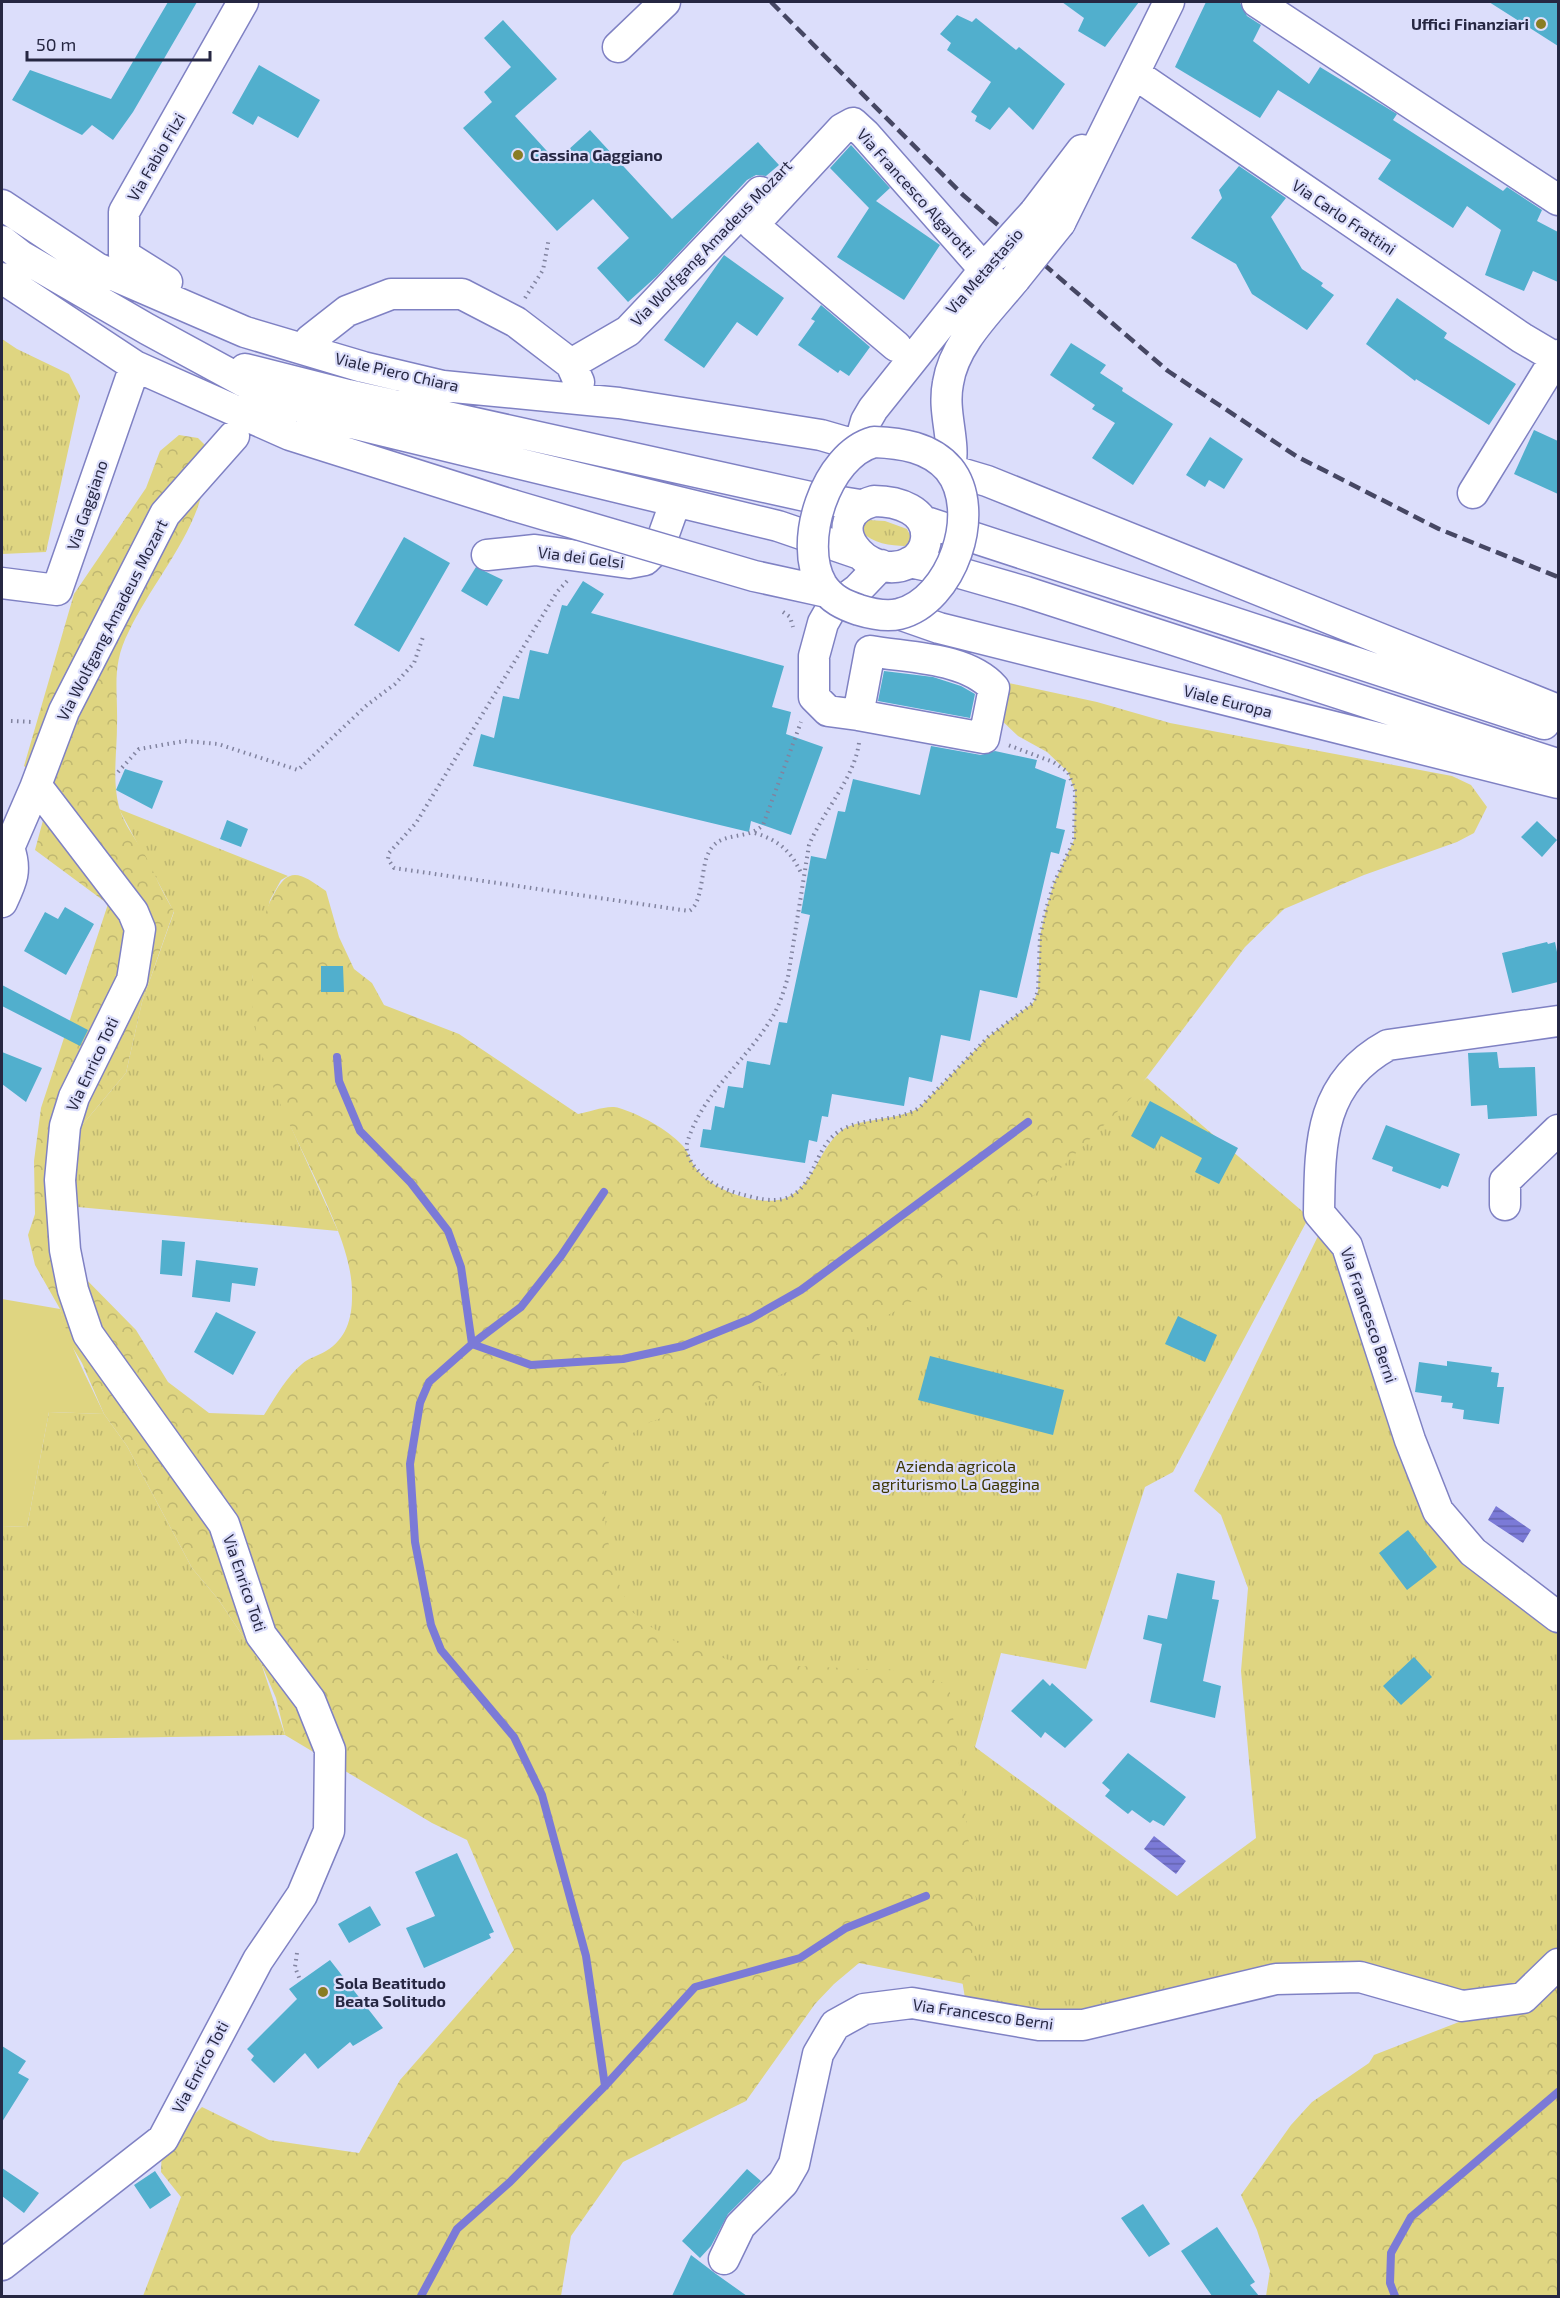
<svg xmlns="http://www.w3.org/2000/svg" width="1560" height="2298" viewBox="0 0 1560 2298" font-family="'Exo 2',sans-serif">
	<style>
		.grass { fill: url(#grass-tufts) }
		.forest { fill: url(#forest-crowns) }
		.garden { fill: #dfd581 }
		.water { fill: url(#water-rules) }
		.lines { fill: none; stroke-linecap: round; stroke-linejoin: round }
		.stream { stroke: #7b7ad7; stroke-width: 8 }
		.building { fill: #51afcd }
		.minor-casing { stroke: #7f81c3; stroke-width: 33 }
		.path { stroke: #81839f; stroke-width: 4; stroke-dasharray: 1.5 4.5; stroke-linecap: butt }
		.minor { stroke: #fff; stroke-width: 30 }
		.rail { stroke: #464763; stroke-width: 4.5; stroke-dasharray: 12 6; stroke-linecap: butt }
		.minor-bridge-casing { stroke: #7f81c3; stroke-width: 33; stroke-linecap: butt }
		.minor-bridge { stroke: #fff; stroke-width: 30 }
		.poi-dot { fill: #897d24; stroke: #dcdefb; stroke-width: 2 }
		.labels { text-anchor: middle; stroke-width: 4.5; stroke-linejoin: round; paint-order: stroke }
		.poi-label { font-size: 16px; font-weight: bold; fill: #262742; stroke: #dcdefb; text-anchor: start }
		.street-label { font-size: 16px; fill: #262742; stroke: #dcdefb }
		.park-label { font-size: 16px; fill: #3c3602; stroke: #dcdefb }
	</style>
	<defs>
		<pattern id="grass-tufts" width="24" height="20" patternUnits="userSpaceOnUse" patternTransform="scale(1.5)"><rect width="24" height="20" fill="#dfd581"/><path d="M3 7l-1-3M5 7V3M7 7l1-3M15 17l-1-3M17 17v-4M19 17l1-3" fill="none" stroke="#bfb771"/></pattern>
		<pattern id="forest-crowns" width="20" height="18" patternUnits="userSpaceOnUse" patternTransform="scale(1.5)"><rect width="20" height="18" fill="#dfd581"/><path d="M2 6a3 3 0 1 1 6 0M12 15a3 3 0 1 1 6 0" fill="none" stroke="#bfb771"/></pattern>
		<pattern id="water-rules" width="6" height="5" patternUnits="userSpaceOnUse" patternTransform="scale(1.5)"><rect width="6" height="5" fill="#7b7ad7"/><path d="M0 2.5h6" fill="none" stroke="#6564b0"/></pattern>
	</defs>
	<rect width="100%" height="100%" fill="#dcdefb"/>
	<!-- grass -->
	<path class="grass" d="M 2,339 L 17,349 L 69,374 L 80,396 L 46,552 L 2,554 Z
		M 868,520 L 885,521 L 907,529 L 912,539 L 905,546 C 891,546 872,543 862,532 L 863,524 Z
		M 119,809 L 288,876 L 281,880 L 270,900 L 252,979 L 266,1065 L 292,1129 L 338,1231 L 67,1206 L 72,1137 L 126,1073 L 142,1002 L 174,912 Z
		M 1147,1078 L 1309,1217 L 1173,1472 L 1145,1487 L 1086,1669 L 1001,1653 L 975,1747 L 1177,1896 L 1256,1838 L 1241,1671 L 1248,1588 L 1221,1515 L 1194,1491 L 1318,1236 L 1333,1235 L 1436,1514 L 1558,1626 L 1558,1945 L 1519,1988 L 1462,1999 L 1356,1970 L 1076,2019 L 966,2004 L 917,1708 L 694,1679 L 612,1626 L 585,1553 L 612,1433 L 826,1344 Z
		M 49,1412 L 104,1414 L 127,1446 L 192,1568 L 218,1599 L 261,1663 L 285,1735 L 2,1740 L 2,1526 L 27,1527 Z"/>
	<!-- forest -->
	<path class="forest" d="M 179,435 L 198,438 L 205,445 C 216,514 157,572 129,631 C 111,666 118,688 117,725 C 117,752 112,780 119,807 C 124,825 136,839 145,855 C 155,874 162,893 174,911 L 142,1002 L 126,1073 L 72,1137 L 77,1270 L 136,1330 L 168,1382 L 209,1413 L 264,1415 C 274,1399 287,1376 302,1364 C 308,1358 318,1356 326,1351 C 346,1339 352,1319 352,1297 C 353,1269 342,1239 331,1214 C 301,1139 248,1064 252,979 C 252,969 256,958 258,948 C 262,931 264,911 273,896 C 289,864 301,874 326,891 L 339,937 L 354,969 L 372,983 L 384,1005 L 459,1034 L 578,1114 C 589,1112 609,1104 619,1108 C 639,1114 667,1129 682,1145 C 689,1152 691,1164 699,1172 C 716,1191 757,1206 783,1199 C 813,1190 818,1149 841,1131 C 856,1118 898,1121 919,1108 L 988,1037 L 1033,1003 L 1038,991 L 1040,936 L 1046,909 L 1054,883 L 1074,840 L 1075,791 L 1068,772 L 1047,752 L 1018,736 L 999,718 L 1004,682 L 1097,702 L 1170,723 L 1452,776 L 1471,785 L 1487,807 L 1474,833 L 1457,842 L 1364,875 L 1284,909 L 1245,947 L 1131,1098 L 991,1238 L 914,1300 L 806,1363 L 767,1381 L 650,1422 L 622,1440 L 613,1449 L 603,1481 L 606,1531 L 615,1575 L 631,1611 L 651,1627 L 678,1643 L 738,1663 L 908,1671 L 949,1685 L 977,1907 L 969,1985 L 859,1963 L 834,1984 L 815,2004 L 746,2101 L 623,2162 L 571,2236 L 561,2296 L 143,2296 L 181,2197 L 161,2172 L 162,2146 L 202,2107 L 269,2140 L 359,2153 L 400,2080 L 514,1950 L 467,1840 L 432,1823 L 285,1735 L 276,1698 L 261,1663 L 218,1599 L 192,1568 L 127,1446 L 104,1414 L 82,1363 L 67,1338 L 60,1309 L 35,1265 L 28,1235 L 35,1214 L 34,1161 L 41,1108 L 108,904 L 35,850 L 52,787 L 24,766 L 74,594 L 146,488 L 160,451 Z
		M 1558,1937 L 1558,2296 L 1266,2296 L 1270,2271 L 1257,2230 L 1241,2195 L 1291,2125 L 1312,2102 L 1369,2063 L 1374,2055 L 1477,2015 L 1509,1996 L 1544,1961 Z"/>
	<!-- garden -->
	<path class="garden" d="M 2,1299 L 60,1309 C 69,1346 88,1379 104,1414 L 49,1412 L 27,1527 L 2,1526 Z"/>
	<!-- water -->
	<path class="water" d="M 1496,1506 L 1531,1530 L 1523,1543 L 1488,1520 Z
		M 1154,1836 L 1186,1861 L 1176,1874 L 1144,1849 Z"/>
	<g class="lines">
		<!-- stream -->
		<path class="stream" d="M 337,1057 L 339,1081 L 360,1131 L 411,1183 L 448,1231 L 461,1267 L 472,1344 L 531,1365 L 623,1359 L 683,1346 L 750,1319 L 801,1290 L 1028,1122
			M 604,1192 L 561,1256 L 521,1307 L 472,1344 L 429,1382 L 420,1403 L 410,1464 L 415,1542 L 431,1625 L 441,1650 L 514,1737 L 542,1795 L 586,1956 L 605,2086
			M 421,2296 L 457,2229 L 510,2182 L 605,2086 L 695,1987 L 800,1958 L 846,1928 L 926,1896
			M 1395,2296 L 1390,2283 L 1391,2253 L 1411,2217 L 1558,2092"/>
	</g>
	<!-- building -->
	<path class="building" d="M 168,2 L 197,2 L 133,112 L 113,140 L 92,125 L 82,135 L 12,100 L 30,70 L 111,99 Z
		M 1062,2 L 1139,2 L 1105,47 L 1078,31 L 1084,18 Z
		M 1206,2 L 1240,3 L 1247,16 L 1261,25 L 1253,41 L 1309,84 L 1320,67 L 1397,114 L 1393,120 L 1503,191 L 1507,187 L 1542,210 L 1537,221 L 1558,232 L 1558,282 L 1533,271 L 1524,291 L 1485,275 L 1501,230 L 1467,206 L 1453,228 L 1378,179 L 1391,160 L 1278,90 L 1260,118 L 1175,67 Z
		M 1489,2 L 1558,2 L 1558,46 Z
		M 957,15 L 972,22 L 976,18 L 1016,50 L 1019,47 L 1065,84 L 1033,130 L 1009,107 L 990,130 L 975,121 L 977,116 L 971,112 L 991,82 L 947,50 L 951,43 L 940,34 Z
		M 503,20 L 557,79 L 515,116 L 556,161 L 590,130 L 672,219 L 758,142 L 779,165 L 766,176 L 756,175 L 747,180 L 657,276 L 628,302 L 597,268 L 629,238 L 593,199 L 557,231 L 463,128 L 492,102 L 484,92 L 511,67 L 484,38 Z
		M 259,65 L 320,100 L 298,138 L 258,116 L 253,125 L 232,113 Z
		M 851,145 L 890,188 L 876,201 L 940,245 L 904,300 L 837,257 L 869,208 L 830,168 Z
		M 1239,166 L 1286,198 L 1271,217 L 1302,269 L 1323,283 L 1321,286 L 1334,295 L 1307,330 L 1252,294 L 1236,264 L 1191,238 L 1222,198 L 1219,190 Z
		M 724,255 L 784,298 L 757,336 L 737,322 L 704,368 L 664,340 Z
		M 1397,298 L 1447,333 L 1444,338 L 1516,384 L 1489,425 L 1416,379 L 1415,381 L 1366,344 Z
		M 821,305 L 870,347 L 849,376 L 840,370 L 838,373 L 798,345 L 815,321 L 811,319 Z
		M 1071,343 L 1106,365 L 1100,373 L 1123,388 L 1122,391 L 1173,424 L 1133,485 L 1092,458 L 1115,423 L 1092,409 L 1095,405 L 1050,375 Z
		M 1534,430 L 1558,441 L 1558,494 L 1514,474 Z
		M 1210,437 L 1243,459 L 1224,489 L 1209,480 L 1205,487 L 1186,475 Z
		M 404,537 L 450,563 L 399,652 L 354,625 Z
		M 476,567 L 503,580 L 487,606 L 461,591 Z
		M 583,581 L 604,594 L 591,613 L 784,666 L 772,707 L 791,712 L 786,734 L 823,747 L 791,835 L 751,821 L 749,832 L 473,766 L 481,734 L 494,738 L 503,696 L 519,699 L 530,650 L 548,654 L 562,605 L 567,606 Z
		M 884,671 L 933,677 L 961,686 L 975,694 L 970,718 L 878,701 Z
		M 931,746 L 981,755 L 995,751 L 1037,760 L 1035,768 L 1066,780 L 1056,828 L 1065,830 L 1059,854 L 1051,852 L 1017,998 L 980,990 L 970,1041 L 941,1035 L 932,1082 L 909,1077 L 904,1106 L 832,1094 L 828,1117 L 822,1116 L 817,1142 L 809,1140 L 805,1163 L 700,1147 L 703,1129 L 711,1130 L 715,1106 L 724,1108 L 728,1086 L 743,1088 L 747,1061 L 770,1065 L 779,1022 L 787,1023 L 810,915 L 801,913 L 811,856 L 826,859 L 838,811 L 845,812 L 853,779 L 920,795 Z
		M 125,769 L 163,781 L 152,809 L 116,790 Z
		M 227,820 L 248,829 L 241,847 L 220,839 Z
		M 1537,821 L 1557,840 L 1542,857 L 1521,837 Z
		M 65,907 L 94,924 L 66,975 L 24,951 L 45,912 L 58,919 Z
		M 1547,942 L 1548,944 L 1555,942 L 1558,957 L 1558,982 L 1512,993 L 1502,953 Z
		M 321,966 L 343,966 L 344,992 L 321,992 Z
		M 2,985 L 88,1030 L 80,1046 L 2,1006 Z
		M 2,1052 L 42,1068 L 26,1102 L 2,1084 Z
		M 1497,1052 L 1499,1068 L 1535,1067 L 1537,1116 L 1488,1119 L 1487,1105 L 1471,1106 L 1468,1053 Z
		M 1150,1101 L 1238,1148 L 1219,1184 L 1195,1172 L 1202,1158 L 1161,1136 L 1154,1149 L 1131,1136 Z
		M 1386,1125 L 1460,1154 L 1448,1187 L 1442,1185 L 1440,1189 L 1392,1171 L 1393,1167 L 1372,1159 Z
		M 162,1240 L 185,1242 L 182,1276 L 160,1274 Z
		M 196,1260 L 258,1268 L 255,1286 L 232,1283 L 230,1302 L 192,1297 Z
		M 216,1312 L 256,1332 L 233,1375 L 194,1352 Z
		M 1178,1316 L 1217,1335 L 1205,1362 L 1165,1344 Z
		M 930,1356 L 1064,1390 L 1053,1435 L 918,1400 Z
		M 1447,1361 L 1492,1367 L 1491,1372 L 1499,1373 L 1497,1387 L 1504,1387 L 1499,1424 L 1463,1419 L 1464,1410 L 1452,1408 L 1453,1403 L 1441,1402 L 1442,1396 L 1415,1392 L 1419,1362 L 1447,1366 Z
		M 1408,1530 L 1437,1567 L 1407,1590 L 1379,1553 Z
		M 1177,1573 L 1215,1581 L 1212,1599 L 1219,1600 L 1203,1681 L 1221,1686 L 1215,1718 L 1150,1702 L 1162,1644 L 1143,1639 L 1148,1615 L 1167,1619 Z
		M 1414,1657 L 1432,1677 L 1401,1705 L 1383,1686 Z
		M 1043,1679 L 1050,1686 L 1052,1683 L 1093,1720 L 1065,1748 L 1045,1732 L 1041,1738 L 1011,1711 Z
		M 1128,1753 L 1186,1797 L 1164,1826 L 1153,1820 L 1150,1823 L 1132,1810 L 1128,1814 L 1105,1796 L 1110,1790 L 1102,1783 Z
		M 457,1853 L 494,1932 L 489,1934 L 491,1938 L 424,1968 L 406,1928 L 435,1916 L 415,1872 Z
		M 370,1906 L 381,1925 L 349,1943 L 338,1924 Z
		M 330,1960 L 383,2028 L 353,2046 L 350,2042 L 318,2069 L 305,2053 L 274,2083 L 251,2060 L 254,2056 L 247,2049 L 297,1999 L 289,1989 Z
		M 2,2046 L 26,2061 L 18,2073 L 29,2079 L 2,2122 Z
		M 2,2168 L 39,2193 L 24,2213 L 2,2196 Z
		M 747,2169 L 761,2181 L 728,2214 L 711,2246 L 700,2258 L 682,2241 Z
		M 155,2171 L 171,2195 L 150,2209 L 134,2185 Z
		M 1143,2204 L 1170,2244 L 1149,2257 L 1121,2218 Z
		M 1217,2227 L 1255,2282 L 1250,2285 L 1259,2296 L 1212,2296 L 1181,2251 Z
		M 691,2255 L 716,2274 L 747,2296 L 672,2296 Z"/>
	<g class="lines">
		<!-- minor casing -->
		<g class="minor-casing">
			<path id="minor" d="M 1257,2 L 1558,200
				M 618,47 L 665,2
				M 1135,74 L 1522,338 L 1556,358 L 1558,355
				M 2,205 L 97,268 L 245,332 L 363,367 L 443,386 L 619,403 L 821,435 L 859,446 L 866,421 L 873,409 L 996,255
				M 1034,213 L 1082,150
				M 1060,223 L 1169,2
				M 2,241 L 21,256 L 147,329 L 272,397 L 339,420 L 778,526 L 857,553
				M 2,278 L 135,366 L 290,435 L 512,505
				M 1015,279 C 990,310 954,343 948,383 C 942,413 956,440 950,470 L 987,481 L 1558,710
				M 167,282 L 124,255 L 124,212 L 243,2
				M 310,340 L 347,311 L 391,294 L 462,294 L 516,322 L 571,364 L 579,382
				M 896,346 L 753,225 L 842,129 L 853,123 L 865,134 L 984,269
				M 571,364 L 628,331 L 760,192
				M 245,369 L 348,395 L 810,497 L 860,505
				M 1473,493 L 1556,358
				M 874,501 C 897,501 929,510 926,539 C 925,549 919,557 911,562 C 867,586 815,518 874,501 Z
				M 923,521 L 1544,724
				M 487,555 L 535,550 L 629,563 L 645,560 L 660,545 L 675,503
				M 910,562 L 960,573 L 1026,592 L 1554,763
				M 2,583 L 57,590 L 135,366
				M 899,614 L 939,628 L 1558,783
				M 870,651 C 909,658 966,657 994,688 L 984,738 L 858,715 Z
				M 858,715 L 828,711 L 814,697 L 814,656 L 823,623 L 831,609 L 858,589 L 881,565
				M 2,852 L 9,848 L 35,788 L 64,711 L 165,514 L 234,436
				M 2,902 C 12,881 17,870 9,848
				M 1558,1021 L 1388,1045 C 1319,1083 1320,1143 1319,1213 L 1347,1246 L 1410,1440 L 1438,1511 L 1473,1552 L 1558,1617
				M 1505,1205 L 1505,1181 L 1558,1130
				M 724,2259 L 740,2226 L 783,2183 L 794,2164 L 818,2054 L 835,2025 L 864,2009 L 912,2003 L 1039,2025 L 1083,2025 L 1276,1979 L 1360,1977 L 1462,2006 L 1523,1998 L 1558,1964
				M 2,2265 L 163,2139 L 258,1960 L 302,1895 L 329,1831 L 330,1750 L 310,1700 L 261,1635 L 224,1524 L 88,1334 L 73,1290 L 65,1250 L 60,1180 L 65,1126 L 74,1097 L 132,980 L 140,929 L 133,912 L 42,793 L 35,788"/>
		</g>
		<!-- path -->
		<path class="path" d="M 525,298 L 543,270 L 549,238
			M 567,581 L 557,592 L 416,823 L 389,853 L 388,859 L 394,868 L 689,911 C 703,904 701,868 708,854 C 719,829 746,842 763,825 L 801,722
			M 783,612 L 790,617 L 793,627
			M 11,721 L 33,722
			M 859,743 C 854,779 823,811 809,845 L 788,977 C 784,990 780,1004 773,1016 C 748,1059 704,1091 688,1140 C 683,1153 693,1167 703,1175 C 717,1189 733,1192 752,1197 C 822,1215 804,1146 845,1128 C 869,1117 896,1122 919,1108 L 988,1037 L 1033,1003 L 1038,991 L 1040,936 L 1046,909 L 1054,883 L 1074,840 L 1075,791 L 1068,772 L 1053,762 L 1008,745
			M 118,772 L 139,749 L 185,741 L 218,744 L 298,770 L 367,705 L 395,684 L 414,663 L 423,637
			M 755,833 C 780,841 791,851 802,875
			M 297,1953 L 295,1967 L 300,1980"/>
		<!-- minor -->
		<use href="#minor" class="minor"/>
		<!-- rail -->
		<path class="rail" d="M 771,2 L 963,195 L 1168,371 L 1296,456 L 1439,529 L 1558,577"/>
		<!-- minor-bridge casing -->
		<g class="minor-bridge-casing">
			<path id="minor-bridge" d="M 996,255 L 1034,213
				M 1015,279 L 1060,223
				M 874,442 C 901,443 930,447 949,469 C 983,511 952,601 899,614 C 886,617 872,614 859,610 C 844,605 831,599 822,585 C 797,543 826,455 874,442 Z
				M 512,505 L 754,576 L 827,592"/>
		</g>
		<!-- minor-bridge -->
		<use href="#minor-bridge" class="minor-bridge"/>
	</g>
	<!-- markers -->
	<g class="poi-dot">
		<circle cx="1541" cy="24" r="6"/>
		<circle cx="518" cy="155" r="6"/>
		<circle cx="323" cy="1992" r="6"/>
	</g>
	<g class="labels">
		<!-- poi labels -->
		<g class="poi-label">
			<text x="1529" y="30" text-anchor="end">Uffici Finanziari</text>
			<text x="530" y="161">Cassina Gaggiano</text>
			<text x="335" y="1989">Sola Beatitudo<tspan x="335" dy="18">Beata Solitudo</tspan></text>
		</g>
		<!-- street labels -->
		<g class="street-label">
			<text transform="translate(156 157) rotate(-60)" y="6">Via Fabio Filzi</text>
			<text transform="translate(916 193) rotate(48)" y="6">Via Francesco Algarotti</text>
			<text transform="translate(1344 217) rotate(34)" y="6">Via Carlo Frattini</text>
			<text transform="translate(711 243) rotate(-46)" y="6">Via Wolfgang Amadeus Mozart</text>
			<text transform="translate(984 271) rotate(-49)" y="6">Via Metastasio</text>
			<text transform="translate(397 372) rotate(13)" y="6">Viale Piero Chiara</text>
			<text transform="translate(87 505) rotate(-71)" y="6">Via Gaggiano</text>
			<text transform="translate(581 557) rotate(7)" y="6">Via dei Gelsi</text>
			<text transform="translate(112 620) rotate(-63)" y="6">Via Wolfgang Amadeus Mozart</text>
			<text transform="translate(1228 701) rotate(14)" y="6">Viale Europa</text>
			<text transform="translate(92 1064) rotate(-65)" y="6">Via Enrico Toti</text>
			<text transform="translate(1369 1315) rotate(71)" y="6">Via Francesco Berni</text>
			<text transform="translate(245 1583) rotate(71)" y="6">Via Enrico Toti</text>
			<text transform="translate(983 2014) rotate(8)" y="6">Via Francesco Berni</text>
			<text transform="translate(200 2067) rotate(-62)" y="6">Via Enrico Toti</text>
		</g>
		<!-- park labels -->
		<g class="park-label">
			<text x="956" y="1472">Azienda agricola<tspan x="956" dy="18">agriturismo La Gaggina</tspan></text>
		</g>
	</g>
	<!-- border -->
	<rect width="1560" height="2298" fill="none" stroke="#262742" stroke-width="6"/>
	<!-- scale -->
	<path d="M27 51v9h183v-9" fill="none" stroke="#262742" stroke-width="3"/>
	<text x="36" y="51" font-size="18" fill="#262742" stroke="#dcdefb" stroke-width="4.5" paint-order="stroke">50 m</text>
</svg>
